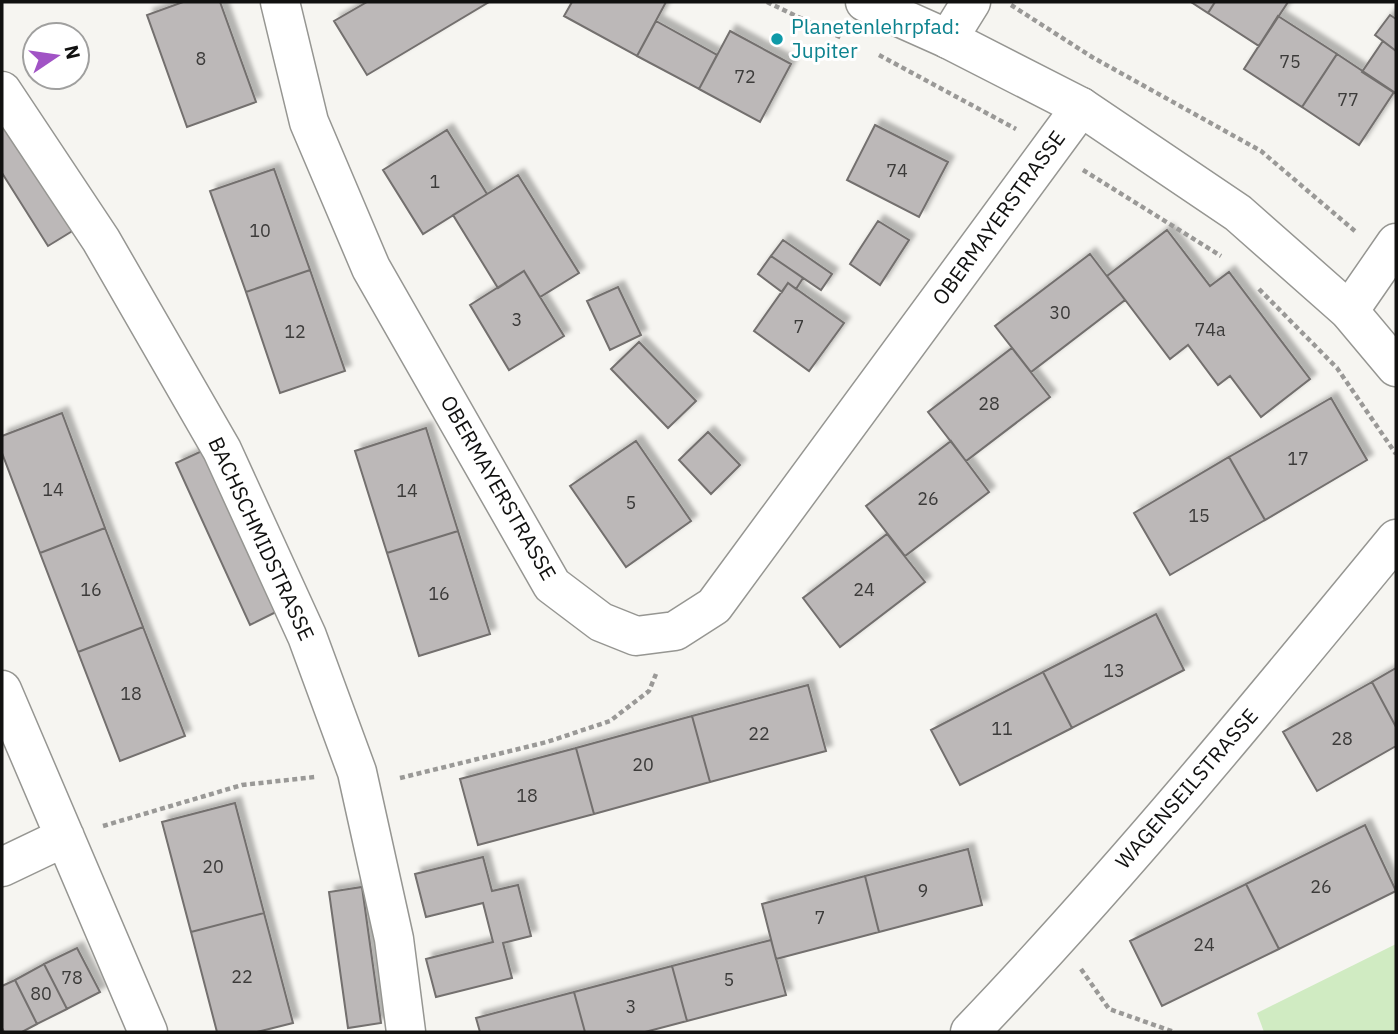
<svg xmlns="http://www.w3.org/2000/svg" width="1398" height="1034" viewBox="0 0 1398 1034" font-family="'IBM Plex Sans',sans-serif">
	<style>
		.green { fill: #d0ebc2 }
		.building { fill: #bcb8b8; stroke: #736f6e; stroke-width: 2; filter: url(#shadow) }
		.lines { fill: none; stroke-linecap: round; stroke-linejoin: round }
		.minor-casing { stroke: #969692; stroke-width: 41 }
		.tertiary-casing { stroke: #969692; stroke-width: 41 }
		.path { stroke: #9a9997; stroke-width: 4.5; stroke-dasharray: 5 3.5; stroke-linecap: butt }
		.minor { stroke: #fff; stroke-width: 38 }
		.tertiary { stroke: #fff; stroke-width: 38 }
		.culture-dot { fill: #0f9aa8; stroke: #fff; stroke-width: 2.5 }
		.labels { text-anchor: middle; stroke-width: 6; stroke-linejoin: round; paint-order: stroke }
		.number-label { font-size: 18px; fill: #3c3b3a }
		.culture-label { font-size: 21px; fill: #0d838f; stroke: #fff; text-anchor: start }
		.street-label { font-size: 21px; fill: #111110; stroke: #fff }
	</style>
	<defs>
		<filter id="shadow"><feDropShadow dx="6" dy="-6" stdDeviation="2" flood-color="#0004"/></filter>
	</defs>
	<rect width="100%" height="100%" fill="#f6f5f1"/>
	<!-- green -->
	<path class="green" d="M 1396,944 L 1396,1032 L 1264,1032 L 1257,1013 Z"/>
	<!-- building -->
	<path class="building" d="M 183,2 L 220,2 L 256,102 L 187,127 L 147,15 Z
		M 367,2 L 489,2 L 367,75 L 334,21 Z
		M 572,2 L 666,2 L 637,56 L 564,16 Z
		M 1191,2 L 1215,2 L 1208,13 Z
		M 1215,2 L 1288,2 L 1259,46 L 1208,13 Z
		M 1390,15 L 1396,19 L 1396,51 L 1375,35 Z
		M 1278,16 L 1337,54 L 1302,107 L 1244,69 Z
		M 656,21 L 717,55 L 699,89 L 637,56 Z
		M 730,31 L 791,64 L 760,122 L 699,89 Z
		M 1383,41 L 1396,51 L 1396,94 L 1362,72 Z
		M 1337,54 L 1394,92 L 1359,145 L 1302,107 Z
		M 2,117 L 74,230 L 48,246 L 2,173 Z
		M 875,125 L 948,162 L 919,217 L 847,180 Z
		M 447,130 L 487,194 L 423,234 L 383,170 Z
		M 274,169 L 310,270 L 246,292 L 210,191 Z
		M 518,175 L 579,273 L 540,297 L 524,271 L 498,288 L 453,215 Z
		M 878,221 L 909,240 L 880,285 L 850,264 Z
		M 1167,230 L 1210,286 L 1229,272 L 1310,379 L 1261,417 L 1230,376 L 1218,385 L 1188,345 L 1170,359 L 1107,276 Z
		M 783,240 L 832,274 L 821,290 L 771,256 Z
		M 1090,254 L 1125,300 L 1031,372 L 995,326 Z
		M 771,256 L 803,278 L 796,289 L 788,283 L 782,292 L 758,274 Z
		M 310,270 L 345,371 L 280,393 L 246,292 Z
		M 524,271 L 564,336 L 509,370 L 470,305 Z
		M 788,283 L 844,323 L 809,371 L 754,331 Z
		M 618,287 L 641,335 L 610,350 L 587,301 Z
		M 639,342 L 696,401 L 668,428 L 611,369 Z
		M 1012,348 L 1050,397 L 966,461 L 928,412 Z
		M 1331,398 L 1367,460 L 1265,520 L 1229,457 Z
		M 62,413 L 105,528 L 40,553 L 2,453 L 2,436 Z
		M 426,428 L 458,531 L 387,553 L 355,451 Z
		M 708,432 L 740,465 L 711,494 L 679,460 Z
		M 636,441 L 691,521 L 626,567 L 570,486 Z
		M 951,441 L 989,492 L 905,556 L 866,506 Z
		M 204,450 L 278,611 L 250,625 L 176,463 Z
		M 1229,457 L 1265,520 L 1170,575 L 1134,513 Z
		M 105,528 L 143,627 L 78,652 L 40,553 Z
		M 458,531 L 490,634 L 419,656 L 387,553 Z
		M 887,534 L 925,582 L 840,647 L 803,598 Z
		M 1156,614 L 1184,670 L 1072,728 L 1043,672 Z
		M 143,627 L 185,736 L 120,761 L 78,652 Z
		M 1396,668 L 1396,727 L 1372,682 Z
		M 1043,672 L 1072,728 L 960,785 L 931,730 Z
		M 1372,682 L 1396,727 L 1396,746 L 1317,791 L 1283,732 Z
		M 808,685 L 826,751 L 710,782 L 692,716 Z
		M 692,716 L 710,782 L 594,814 L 576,748 Z
		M 576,748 L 594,814 L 478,845 L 460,779 Z
		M 235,803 L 264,913 L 191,932 L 162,822 Z
		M 1365,825 L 1396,891 L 1279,949 L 1246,884 Z
		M 968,849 L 982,905 L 879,932 L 865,876 Z
		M 483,857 L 492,891 L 518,885 L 531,936 L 503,943 L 512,978 L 436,997 L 426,959 L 493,942 L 483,903 L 426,917 L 415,874 Z
		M 865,876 L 879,932 L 776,959 L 762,904 Z
		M 1246,884 L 1279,949 L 1162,1006 L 1130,941 Z
		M 362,887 L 381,1023 L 348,1028 L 329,892 Z
		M 264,913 L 293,1023 L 257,1032 L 217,1032 L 191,932 Z
		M 771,940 L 786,995 L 687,1021 L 672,966 Z
		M 77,948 L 100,992 L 67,1009 L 44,964 Z
		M 44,964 L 67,1009 L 37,1024 L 15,980 Z
		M 672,966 L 687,1021 L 645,1032 L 585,1032 L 574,992 Z
		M 15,980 L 37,1024 L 22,1032 L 4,1032 L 2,1028 L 2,986 Z
		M 574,992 L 585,1032 L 480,1032 L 476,1018 Z"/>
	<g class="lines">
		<!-- minor casing -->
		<g class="minor-casing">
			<path id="minor" d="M 280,2 L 309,122 L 371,268 L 552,585 L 601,622 L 636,636 L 675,631 L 714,606 L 1081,107
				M 948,39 L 971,2
				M 2,91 L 101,240 L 222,450 L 307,636 L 357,772 L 394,939 L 406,1032
				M 1349,311 L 1396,243
				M 2,690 L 148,1032
				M 2,867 L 65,837
				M 970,1032 C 1120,875 1258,707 1396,539"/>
		</g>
		<!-- tertiary casing -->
		<g class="tertiary-casing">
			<path id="tertiary" d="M 865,2 L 948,39 L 1081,107 L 1238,213 L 1349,311 L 1396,367"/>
		</g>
		<!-- path -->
		<path class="path" d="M 767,2 L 842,38
			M 1011,5 L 1092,57 L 1261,151 L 1356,232
			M 879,55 L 1016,129
			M 1083,170 L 1221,256
			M 1259,289 L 1337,368 L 1396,454
			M 400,778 L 547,742 L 610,721 L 649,691 L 656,674
			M 103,826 L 242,785 L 315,777
			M 1081,969 L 1109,1009 L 1174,1032"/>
		<!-- minor -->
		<use href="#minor" class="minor"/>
		<!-- tertiary -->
		<use href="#tertiary" class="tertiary"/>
	</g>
	<!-- markers -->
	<circle class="culture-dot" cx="777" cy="39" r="7"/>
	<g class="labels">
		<!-- number labels -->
		<g class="number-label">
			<text x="201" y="65">8</text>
			<text x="1290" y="68">75</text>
			<text x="745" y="83">72</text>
			<text x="1348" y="106">77</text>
			<text x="897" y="177">74</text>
			<text x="435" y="188">1</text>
			<text x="260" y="237">10</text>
			<text x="1060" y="319">30</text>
			<text x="517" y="326">3</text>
			<text x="799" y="333">7</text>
			<text x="1210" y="336">74a</text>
			<text x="295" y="338">12</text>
			<text x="989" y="410">28</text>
			<text x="1298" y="465">17</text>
			<text x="53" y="496">14</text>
			<text x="407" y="497">14</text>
			<text x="928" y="505">26</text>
			<text x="631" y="509">5</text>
			<text x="1199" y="522">15</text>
			<text x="91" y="596">16</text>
			<text x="864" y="596">24</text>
			<text x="439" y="600">16</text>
			<text x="1114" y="677">13</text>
			<text x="131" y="700">18</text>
			<text x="1002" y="735">11</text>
			<text x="759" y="740">22</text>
			<text x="1342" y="745">28</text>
			<text x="643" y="771">20</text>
			<text x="527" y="802">18</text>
			<text x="213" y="873">20</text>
			<text x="1321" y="893">26</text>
			<text x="923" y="897">9</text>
			<text x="820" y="924">7</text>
			<text x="1204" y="951">24</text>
			<text x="242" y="983">22</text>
			<text x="72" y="984">78</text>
			<text x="729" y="986">5</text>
			<text x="41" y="1000">80</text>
			<text x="631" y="1013">3</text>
		</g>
		<!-- culture labels -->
		<g class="culture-label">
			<text x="791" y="34">Planetenlehrpfad:<tspan x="791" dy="24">Jupiter</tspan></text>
		</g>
		<!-- street labels -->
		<g class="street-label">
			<text transform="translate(999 218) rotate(-54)" y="7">OBERMAYERSTRASSE</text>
			<text transform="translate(498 488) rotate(60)" y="7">OBERMAYERSTRASSE</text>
			<text transform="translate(261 539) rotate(65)" y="7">BACHSCHMIDSTRASSE</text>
			<text transform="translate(1187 789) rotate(-49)" y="7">WAGENSEILSTRASSE</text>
		</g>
	</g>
	<!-- border -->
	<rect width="1398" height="1034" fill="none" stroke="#111110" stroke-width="7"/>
	<!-- north arrow -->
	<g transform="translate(56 56) rotate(77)"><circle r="33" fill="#ffffff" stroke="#a0a09f" stroke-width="2"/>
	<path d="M0-5L12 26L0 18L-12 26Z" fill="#a153c5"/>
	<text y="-10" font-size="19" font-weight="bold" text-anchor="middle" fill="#111110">N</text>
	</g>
</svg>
